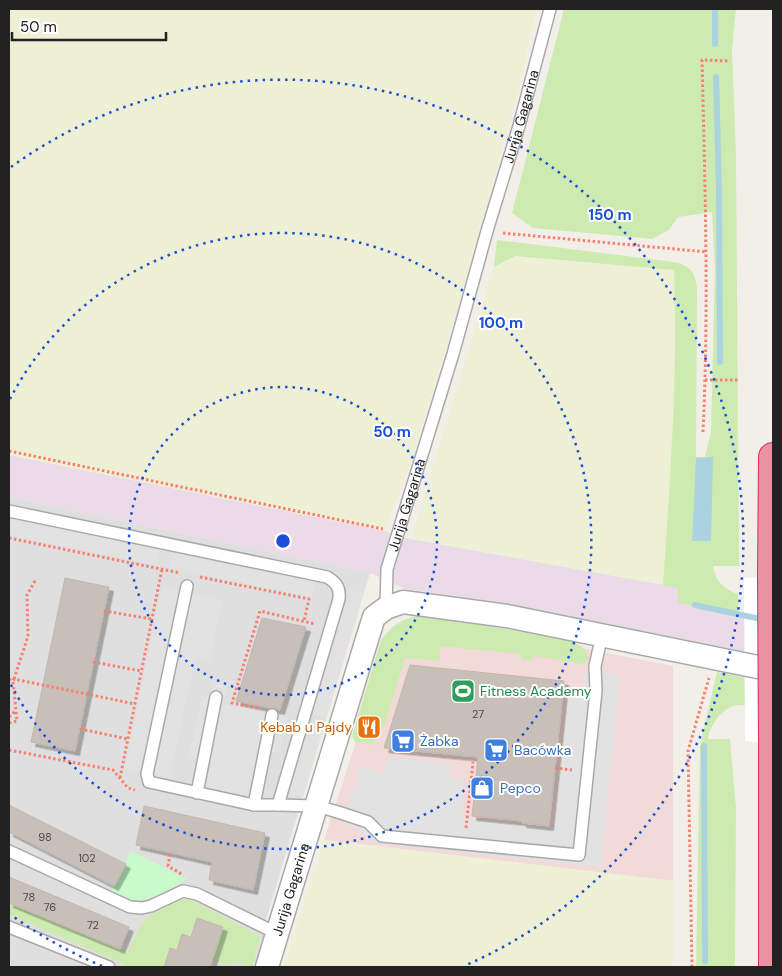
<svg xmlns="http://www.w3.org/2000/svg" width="782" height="976" viewBox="0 0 782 976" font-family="'DM Sans',sans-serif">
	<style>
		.residential { fill: #e0dfdf }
		.commercial { fill: #f2dad9 }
		.industrial { fill: #ebdbe8 }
		.farmland { fill: #eef0d5 }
		.grass { fill: #cdebb0 }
		.park { fill: #c8facc }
		.parking { fill: #e2e2e2 }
		.water { fill: #aad3df }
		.pier { fill: #fff }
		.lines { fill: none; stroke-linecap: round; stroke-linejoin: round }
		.stream { stroke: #aad3df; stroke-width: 6 }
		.building { fill: #c7bfb8; stroke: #c4b6ab; filter: url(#shadow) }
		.lane-casing { stroke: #a9a9a9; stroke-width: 14 }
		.street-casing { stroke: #a9a9a9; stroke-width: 25 }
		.highway-casing { stroke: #dc2a67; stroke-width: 30 }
		.path { stroke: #fa8072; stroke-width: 3; stroke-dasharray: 2.5 2.5; stroke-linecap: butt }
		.lane { stroke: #fff; stroke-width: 11 }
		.street { stroke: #fff; stroke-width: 22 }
		.highway { stroke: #e892a2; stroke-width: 28 }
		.highway-bridge-casing { stroke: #dc2a67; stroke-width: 30; stroke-linecap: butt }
		.highway-bridge { stroke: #e892a2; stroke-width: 28 }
		.ring { fill: none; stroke: #1d4ed8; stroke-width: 2.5; stroke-dasharray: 2.5 5 }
		.labels { text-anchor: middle; stroke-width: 4; stroke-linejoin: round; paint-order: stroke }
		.number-label { font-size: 11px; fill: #4b4948 }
		.street-label { font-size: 14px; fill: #222; stroke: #fff }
		.leisure-label { font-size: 14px; fill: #27864d; stroke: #fff; text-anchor: start }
		.food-label { font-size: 14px; fill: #c56008; stroke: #fff; text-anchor: end }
		.shop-label { font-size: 14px; fill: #366cbe; stroke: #fff; text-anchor: start }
		.centre { fill: #1d4ed8; stroke: #fff; stroke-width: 2.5 }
		.ring-label { font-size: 15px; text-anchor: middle; font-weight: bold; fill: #1d4ed8; stroke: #fff; stroke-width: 4; stroke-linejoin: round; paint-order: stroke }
	</style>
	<defs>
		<filter id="shadow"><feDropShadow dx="4.5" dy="4.5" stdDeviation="0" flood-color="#0004"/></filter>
	</defs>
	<rect width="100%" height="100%" fill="#f2efe9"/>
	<!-- residential -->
	<path class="residential" d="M 9,497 L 370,573 L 266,920 L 271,920 L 257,967 L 9,967 Z"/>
	<!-- commercial -->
	<path class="commercial" d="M 442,620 L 673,666 L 673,881 L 324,840 L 388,643 Z"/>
	<!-- industrial -->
	<path class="industrial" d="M 9,455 L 385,531 L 411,539 L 679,587 L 678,603 L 738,616 L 773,621 L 773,657 L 495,602 L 406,589 L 370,573 L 9,497 Z"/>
	<!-- farmland -->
	<path class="farmland" d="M 9,9 L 536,9 L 520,85 L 446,348 L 411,462 L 385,531 L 9,455 Z
		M 515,256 L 674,270 L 676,322 L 673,444 L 667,542 L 663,585 L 411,539 L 494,267 Z
		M 324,840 L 673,881 L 673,967 L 283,967 Z"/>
	<!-- grass -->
	<path class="grass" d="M 564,9 L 736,9 L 732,49 L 736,157 L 739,566 L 713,566 C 715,581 724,589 738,594 L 738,616 L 678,603 L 678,588 L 663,585 C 670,480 678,376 674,270 L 515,256 L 494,267 L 497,240 L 666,261 C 685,263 695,267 697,288 L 696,457 L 705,457 L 711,432 L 715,269 L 712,212 L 678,217 L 669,230 L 652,239 L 533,228 L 512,213 Z
		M 423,615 L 565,639 C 576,643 588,647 588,660 L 582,664 L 536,656 L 531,660 L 523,660 L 519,654 L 441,646 L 439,661 L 405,658 L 384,727 L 380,726 L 374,745 L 355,742 L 352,736 L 381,640 C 391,625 405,617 423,615 Z
		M 717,672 L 773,683 L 773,712 C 763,710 748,705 738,705 C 722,707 710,725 708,739 L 730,739 L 736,808 L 735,967 L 696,967 L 700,746 Z
		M 186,899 L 193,901 L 261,936 L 252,967 L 232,962 L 231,966 L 212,960 L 191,937 L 182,935 L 177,950 L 170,949 L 164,967 L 130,967 L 9,915 L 9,903 L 128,952 C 133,943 136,932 142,924 C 150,912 172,903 186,899 Z"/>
	<!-- park -->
	<path class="park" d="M 131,851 L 187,879 C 172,887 151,902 134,900 C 126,899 118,894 111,891 Z"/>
	<!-- parking -->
	<path class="parking" d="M 12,520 L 159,550 L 156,565 L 9,535 Z
		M 173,553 L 315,582 L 312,598 L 170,568 Z
		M 162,587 L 222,600 L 210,661 L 195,658 L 170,778 L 125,769 Z
		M 349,589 L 364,593 L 326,718 L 312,714 Z
		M 585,672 L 620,675 L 601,867 L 375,843 L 354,827 L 343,823 L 361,766 L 375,771 L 385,772 L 387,756 L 451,764 L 450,779 L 465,780 L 462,818 L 554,827 L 568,694 L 582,696 Z
		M 212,681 L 227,684 L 224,704 L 287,717 L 280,753 L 257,749 L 247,796 L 191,783 L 196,761 L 188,759 L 202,695 L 209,697 Z
		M 309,726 L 323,730 L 303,797 L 288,792 Z"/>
	<!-- water -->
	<path class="water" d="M 713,457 L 711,541 L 692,541 L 696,458 Z"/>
	<!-- pier -->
	<path class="pier" d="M 773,577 L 773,744 L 745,741 L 744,578 Z"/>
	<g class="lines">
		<!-- stream -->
		<path class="stream" d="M 715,44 L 715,9
			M 716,77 L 719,189 L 720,362
			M 695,605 L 765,620
			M 704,746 L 705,961"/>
	</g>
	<!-- building -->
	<path class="building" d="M 65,578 L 109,587 L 75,751 L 31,742 Z
		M 262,618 L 306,627 L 280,710 L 236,701 Z
		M 410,665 L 564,681 L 549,826 L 522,823 L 522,821 L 472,816 L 478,757 L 384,748 Z
		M 9,805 L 126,864 L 114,886 L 9,832 Z
		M 144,806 L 265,833 L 253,890 L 209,880 L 212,862 L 136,845 Z
		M 9,877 L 129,927 L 120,949 L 9,903 Z
		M 197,918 L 223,927 L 210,967 L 164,967 L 170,948 L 177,950 L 182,934 L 191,937 Z"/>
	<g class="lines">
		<!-- lane casing -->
		<g class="lane-casing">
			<g id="lane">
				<path d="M 9,511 L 327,577 C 337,583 340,588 339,599 L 278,805 L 317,806 L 341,813 L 368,822 L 382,836 L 579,855 L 596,691 L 595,666 L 602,635"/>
				<path d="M 187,586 L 147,774 L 149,782 L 254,805 L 278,805"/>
				<path id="s1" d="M 386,608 L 387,569 L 453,354 L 487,231 L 519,126 L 550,9"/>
				<path d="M 197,793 L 216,697"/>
				<path d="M 254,805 L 272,715"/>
				<path d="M 9,851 L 130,907 L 142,908 L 151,906 L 183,891 L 197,894 L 278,934"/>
				<path d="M 9,927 L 109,967"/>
			</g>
		</g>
		<!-- street casing -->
		<g class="street-casing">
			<g id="street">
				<path id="s2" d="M 267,967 L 368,636 L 374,617 L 386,608 L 403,602 L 507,616 L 773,670"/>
			</g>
		</g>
		<!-- highway casing -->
		<g class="highway-casing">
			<path id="highway" d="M 772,577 L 773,457
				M 773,967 L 773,744"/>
		</g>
		<!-- path -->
		<path class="path" d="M 503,233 L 707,252
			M 705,380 L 740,380
			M 703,432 C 709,308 705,184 702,60 L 730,61
			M 9,451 L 383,529
			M 9,538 L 180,573
			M 200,577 L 309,599 L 304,621
			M 104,611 L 152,619
			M 93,662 L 141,671
			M 9,679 L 13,681 L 14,679 L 135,704
			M 14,679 L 28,636 L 27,595 L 36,579
			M 258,708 L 232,703 L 260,611 L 315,624
			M 9,717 L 16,710
			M 9,723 L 17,721 L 13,681
			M 80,729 L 128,739
			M 9,750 L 113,770 L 128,788 L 135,790
			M 555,768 L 572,770
			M 120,778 L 162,569
			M 466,828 L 473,762
			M 170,854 L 168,866 L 183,875
			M 692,967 L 688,751 L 709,678"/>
		<!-- lane -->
		<use href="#lane" class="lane"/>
		<!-- street -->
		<use href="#street" class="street"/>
		<!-- highway -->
		<use href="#highway" class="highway"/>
		<!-- highway-bridge casing -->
		<g class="highway-bridge-casing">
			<path id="highway-bridge" d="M 772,577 L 773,744"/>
		</g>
		<!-- highway-bridge -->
		<use href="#highway-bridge" class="highway-bridge"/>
	</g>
	<!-- distance rings -->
	<g class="ring">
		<circle cx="283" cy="541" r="154"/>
		<path d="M10 399A308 308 0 1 1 10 683"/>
		<path d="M102 966A462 462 0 0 1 11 915M11 167A462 462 0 1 1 464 966"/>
	</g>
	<!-- icons -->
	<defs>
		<g id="stadium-square" transform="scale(1.25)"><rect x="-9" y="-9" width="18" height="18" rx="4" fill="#2e9e5b" stroke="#fff"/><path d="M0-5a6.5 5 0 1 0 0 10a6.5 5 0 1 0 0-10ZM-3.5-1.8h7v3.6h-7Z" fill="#fff"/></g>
		<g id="restaurant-square" transform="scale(1.25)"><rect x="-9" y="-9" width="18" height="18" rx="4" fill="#e8710a" stroke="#fff"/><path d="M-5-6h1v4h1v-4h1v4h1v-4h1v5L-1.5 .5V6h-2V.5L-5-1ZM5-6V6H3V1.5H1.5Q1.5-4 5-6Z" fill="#fff"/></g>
		<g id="supermarket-square" transform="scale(1.25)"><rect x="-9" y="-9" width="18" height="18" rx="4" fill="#3f7fe0" stroke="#fff"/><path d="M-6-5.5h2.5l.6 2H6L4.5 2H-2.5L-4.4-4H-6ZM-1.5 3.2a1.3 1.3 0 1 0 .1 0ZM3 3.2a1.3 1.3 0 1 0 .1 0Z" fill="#fff"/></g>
		<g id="shop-square" transform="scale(1.25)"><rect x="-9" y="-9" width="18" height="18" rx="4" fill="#3f7fe0" stroke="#fff"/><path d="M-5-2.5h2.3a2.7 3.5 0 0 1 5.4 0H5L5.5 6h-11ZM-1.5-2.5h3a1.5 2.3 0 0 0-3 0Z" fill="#fff"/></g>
	</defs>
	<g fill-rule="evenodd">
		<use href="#stadium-square" x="463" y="691"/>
		<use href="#restaurant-square" x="369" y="727"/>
		<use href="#supermarket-square" x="403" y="741"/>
		<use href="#supermarket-square" x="496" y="750"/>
		<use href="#shop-square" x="482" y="788"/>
	</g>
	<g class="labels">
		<!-- number labels -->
		<g class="number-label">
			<text x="478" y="718">27</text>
			<text x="45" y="841">98</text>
			<text x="87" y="862">102</text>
			<text x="29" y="901">78</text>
			<text x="50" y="911">76</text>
			<text x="93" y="929">72</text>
		</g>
		<!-- street labels -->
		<g class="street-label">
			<text dy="5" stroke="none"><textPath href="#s1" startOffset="511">Jurija Gagarina</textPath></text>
			<text dy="5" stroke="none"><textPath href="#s1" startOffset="106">Jurija Gagarina</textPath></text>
			<text dy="5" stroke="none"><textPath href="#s2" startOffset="81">Jurija Gagarina</textPath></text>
		</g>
		<!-- leisure labels -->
		<g class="leisure-label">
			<text x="480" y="696">Fitness Academy</text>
		</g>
		<!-- food labels -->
		<g class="food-label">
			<text x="352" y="732">Kebab u Pajdy</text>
		</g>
		<!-- shop labels -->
		<g class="shop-label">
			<text x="420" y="746">Żabka</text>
			<text x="514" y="755">Bacówka</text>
			<text x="500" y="793">Pepco</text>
		</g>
	</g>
	<circle cx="283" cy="541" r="8" class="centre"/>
	<g class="ring-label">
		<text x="610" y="220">150 m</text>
		<text x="501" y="328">100 m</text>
		<text x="392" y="437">50 m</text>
	</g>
	<!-- border -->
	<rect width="782" height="976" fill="none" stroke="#222222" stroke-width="20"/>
	<!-- scale -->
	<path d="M12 32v8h154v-8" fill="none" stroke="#222222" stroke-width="2.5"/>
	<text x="20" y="32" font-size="15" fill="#222222" stroke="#ffffff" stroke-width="4" paint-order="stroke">50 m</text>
</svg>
